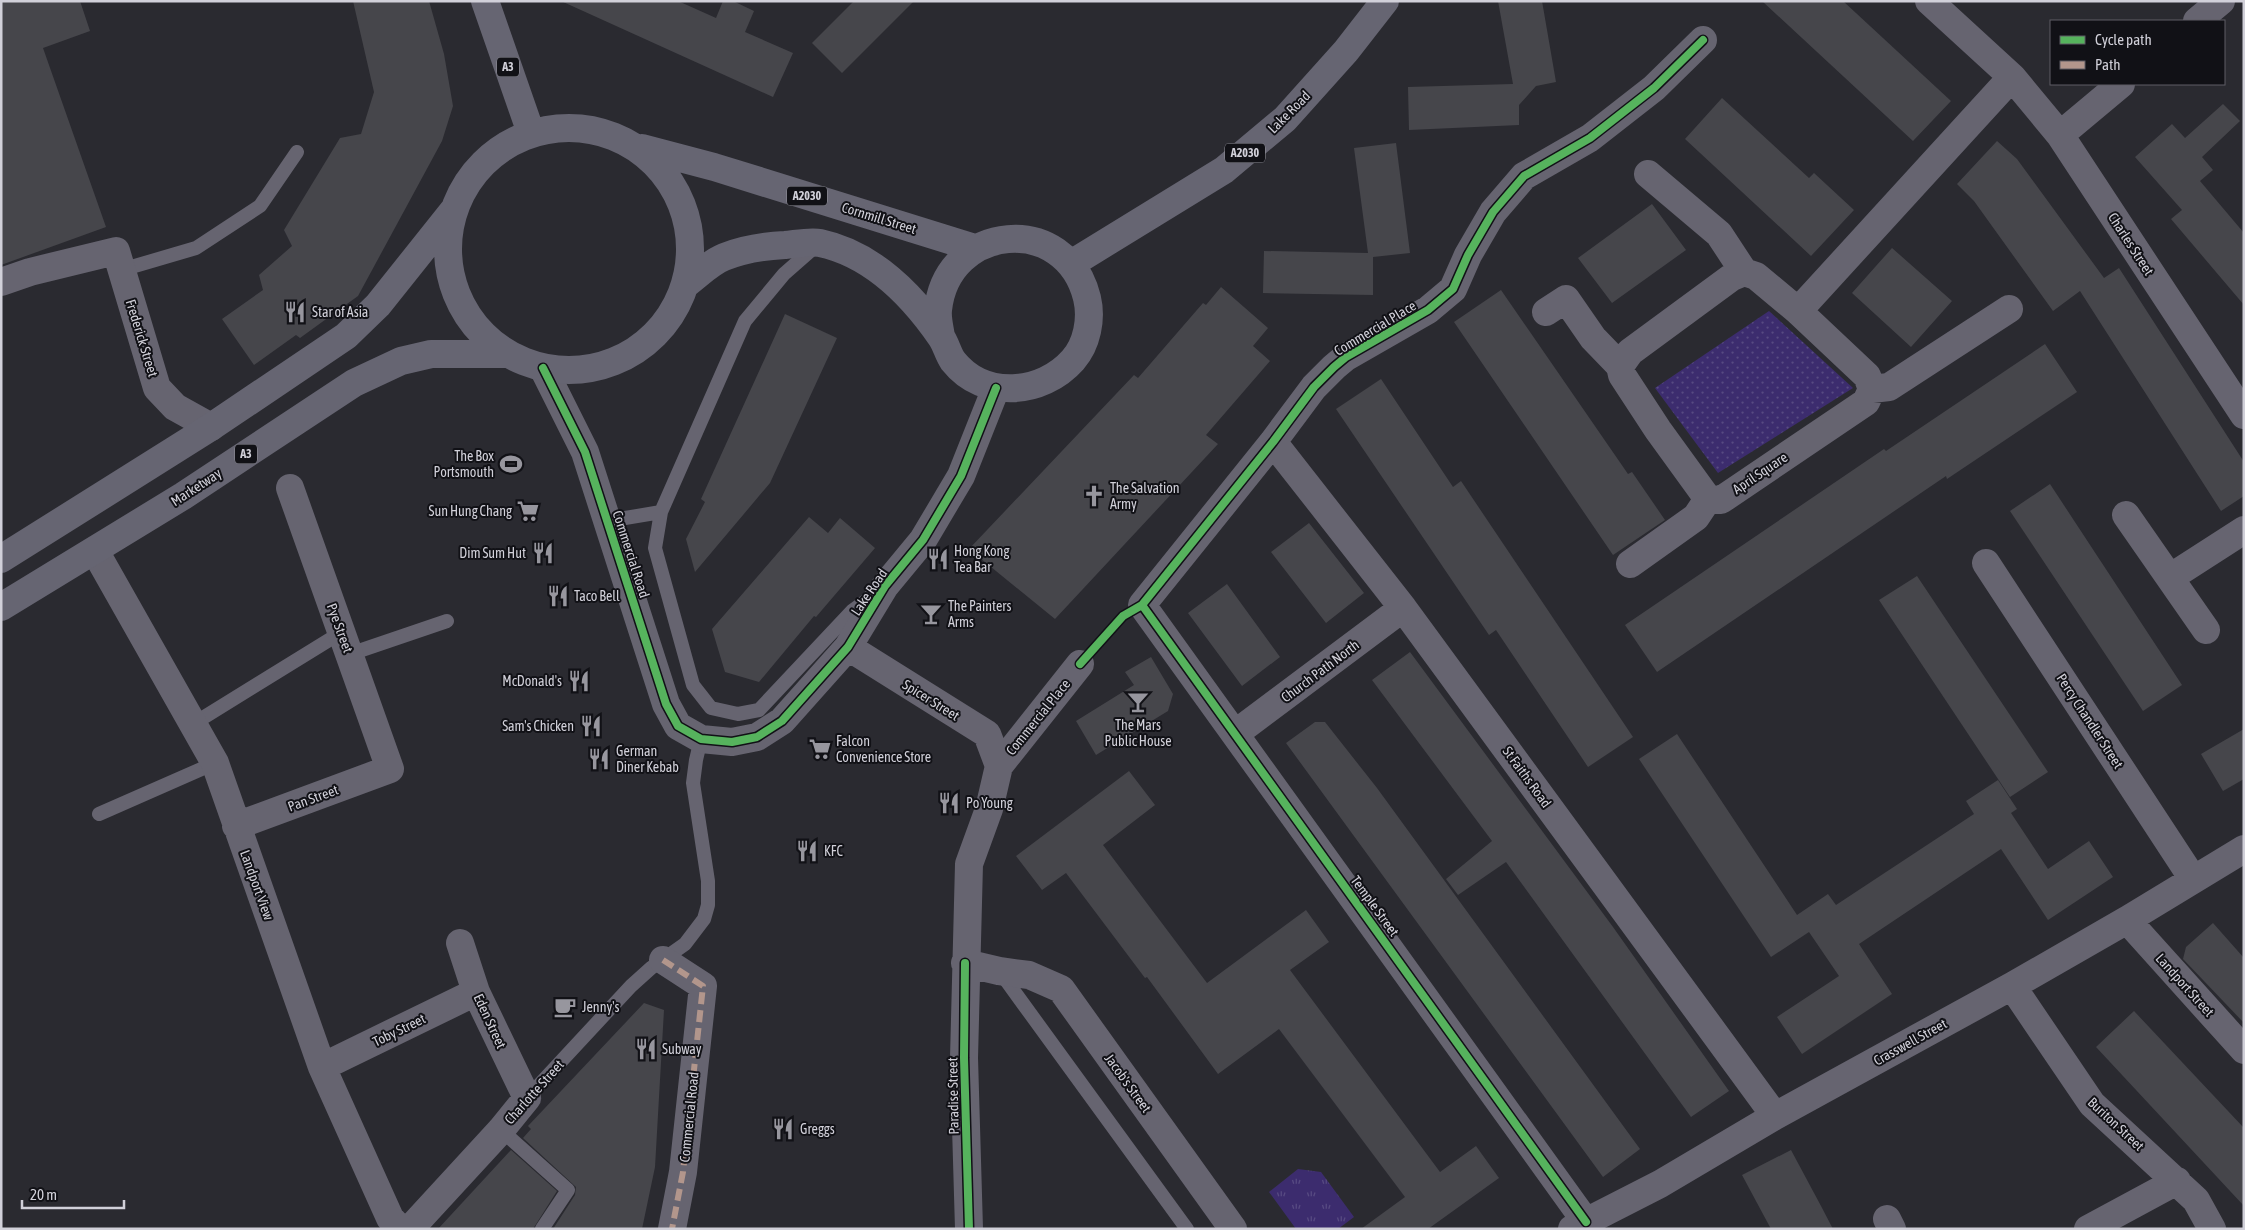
<svg xmlns="http://www.w3.org/2000/svg" width="2245" height="1230" viewBox="0 0 2245 1230" font-family="'Asap Condensed',sans-serif">
	<style>
		.grass { fill: url(#grass-dots) }
		.park { fill: url(#park-tufts) }
		.building { fill: #46464b }
		.lines { fill: none; stroke-linecap: round; stroke-linejoin: round }
		.lane { stroke: #666470; stroke-width: 14 }
		.street { stroke: #666470; stroke-width: 28 }
		.primary { stroke: #666572; stroke-width: 28 }
		.quiet { stroke: #b2968c; stroke-width: 6; stroke-dasharray: 12 6; stroke-linecap: butt }
		.cycleway-casing { stroke: #111116; stroke-width: 11 }
		.cycleway { stroke: #56b35d; stroke-width: 8 }
		.labels { text-anchor: middle; stroke-width: 4; stroke-linejoin: round; paint-order: stroke }
		.shield { fill: #111116; stroke: #97979e; stroke-width: 1 }
		.shield-label { font-size: 12px; font-weight: bold; fill: #d1d0d9 }
		.street-label { font-size: 14px; fill: #d1d0d9; stroke: #111116 }
		.poi-label { font-size: 14px; fill: #d1d0d9; stroke: #111116; text-anchor: start }
	</style>
	<defs>
		<pattern id="grass-dots" width="8" height="8" patternUnits="userSpaceOnUse" patternTransform="scale(1.25)"><rect width="8" height="8" fill="#3c2c6e"/><path d="M2 2h.1M6 6h.1" fill="none" stroke="#574a82" stroke-width="1.8" stroke-linecap="round"/></pattern>
		<pattern id="park-tufts" width="24" height="20" patternUnits="userSpaceOnUse" patternTransform="scale(1.25)"><rect width="24" height="20" fill="#3c2c6e"/><path d="M3 7l-1-3M5 7V3M7 7l1-3M15 17l-1-3M17 17v-4M19 17l1-3" fill="none" stroke="#574a82"/></pattern>
	</defs>
	<rect width="100%" height="100%" fill="#2a2a30"/>
	<!-- grass -->
	<path class="grass" d="M 1769,311 L 1853,388 L 1718,473 L 1655,388 Z"/>
	<!-- park -->
	<path class="park" d="M 1298,1169 L 1321,1172 L 1354,1217 L 1338,1229 L 1296,1229 L 1269,1192 Z"/>
	<!-- building -->
	<path class="building" d="M 1,1 L 80,1 L 90,31 L 43,48 L 106,227 L 1,265 Z
		M 353,1 L 429,1 L 444,54 L 453,106 L 442,141 L 358,296 L 300,338 L 296,335 L 254,365 L 222,319 L 263,290 L 259,275 L 292,246 L 284,230 L 340,138 L 361,134 L 374,92 Z
		M 561,1 L 678,1 L 716,18 L 723,1 L 733,1 L 754,11 L 745,32 L 793,53 L 773,97 Z
		M 854,1 L 914,1 L 842,73 L 812,43 Z
		M 1498,1 L 1542,1 L 1556,82 L 1536,86 L 1519,105 L 1519,125 L 1409,130 L 1408,87 L 1513,84 Z
		M 1762,1 L 1843,1 L 1951,101 L 1913,141 Z
		M 1722,98 L 1809,178 L 1814,173 L 1854,210 L 1811,256 L 1685,139 Z
		M 2223,104 L 2240,121 L 2202,157 L 2213,170 L 2200,181 L 2244,233 L 2244,305 L 2171,219 L 2182,210 L 2135,157 L 2172,124 L 2185,138 Z
		M 1997,141 L 2017,159 L 2104,278 L 2119,268 L 2244,462 L 2244,496 L 2221,511 L 2080,291 L 2053,311 L 1974,201 L 1957,184 Z
		M 1396,143 L 1410,253 L 1373,257 L 1373,295 L 1263,293 L 1264,251 L 1368,253 L 1354,148 Z
		M 1652,204 L 1686,250 L 1612,303 L 1578,258 Z
		M 1892,248 L 1952,301 L 1911,347 L 1852,293 Z
		M 1221,287 L 1268,328 L 1253,346 L 1270,361 L 1206,435 L 1218,444 L 1055,619 L 969,549 L 1134,375 L 1138,378 L 1203,303 L 1206,305 Z
		M 1501,290 L 1628,474 L 1632,472 L 1665,520 L 1613,555 L 1454,322 Z
		M 785,314 L 837,338 L 770,483 L 695,572 L 686,539 L 705,502 L 701,499 Z
		M 2045,344 L 2077,392 L 1947,479 L 1946,476 L 1657,672 L 1625,625 L 1884,449 L 1886,451 Z
		M 1381,379 L 1453,487 L 1461,481 L 1633,737 L 1588,767 L 1496,630 L 1489,635 L 1336,409 Z
		M 2050,484 L 2182,685 L 2143,711 L 2010,511 Z
		M 809,517 L 828,533 L 840,518 L 875,548 L 816,617 L 814,616 L 759,682 L 725,672 L 712,629 Z
		M 1309,523 L 1364,593 L 1326,623 L 1271,552 Z
		M 1917,576 L 2048,772 L 2010,797 L 1879,600 Z
		M 1227,584 L 1280,657 L 1242,686 L 1188,613 Z
		M 1410,652 L 1613,927 L 1729,1091 L 1691,1117 L 1506,862 L 1458,895 L 1446,879 L 1492,841 L 1372,680 Z
		M 1151,657 L 1173,694 L 1168,711 L 1096,755 L 1076,721 L 1134,685 L 1125,672 Z
		M 1315,722 L 1325,722 L 1377,788 L 1640,1149 L 1603,1177 L 1286,743 Z
		M 2244,729 L 2244,779 L 2223,791 L 2201,754 Z
		M 1677,734 L 1797,915 L 1828,894 L 1836,905 L 1974,814 L 1966,801 L 1998,780 L 2017,809 L 2011,813 L 2048,869 L 2089,841 L 2113,877 L 2048,920 L 2001,849 L 1859,944 L 1892,994 L 1802,1054 L 1777,1017 L 1839,976 L 1809,932 L 1771,957 L 1639,759 Z
		M 1129,771 L 1155,805 L 1103,845 L 1207,983 L 1306,910 L 1329,942 L 1290,970 L 1440,1172 L 1476,1146 L 1499,1178 L 1428,1229 L 1361,1229 L 1405,1197 L 1279,1029 L 1218,1074 L 1147,977 L 1145,978 L 1066,873 L 1042,890 L 1016,856 Z
		M 2213,923 L 2244,958 L 2244,1023 L 2183,959 L 2186,947 Z
		M 644,1003 L 664,1010 L 655,1167 L 642,1229 L 553,1229 L 575,1195 L 576,1187 L 523,1138 L 531,1129 L 528,1126 Z
		M 2134,1011 L 2244,1128 L 2244,1206 L 2096,1047 Z
		M 511,1150 L 557,1191 L 533,1229 L 438,1229 Z
		M 1791,1150 L 1821,1206 L 1833,1229 L 1771,1229 L 1742,1175 Z"/>
	<g class="lines">
		<!-- lane -->
		<path class="lane" d="M 817,245 L 784,274 L 745,321 L 661,512 L 655,548 L 693,685 L 711,708 L 738,714 L 759,710 L 852,611 L 870,598
			M 121,270 L 196,248 L 260,206 L 297,152
			M 607,521 L 661,512
			M 350,654 L 447,621
			M 193,724 L 342,632
			M 99,814 L 215,763
			M 1000,972 L 1187,1229
			M 527,1098 L 631,986 L 651,968 L 685,944 L 704,919 L 708,905 L 708,881 L 693,783 L 696,760 L 701,739
			M 501,1130 L 568,1190 L 542,1229"/>
		<!-- street -->
		<path class="street" d="M 1929,1 L 2012,77 L 2060,135 L 2244,415
			M 2197,21 L 2221,1
			M 2060,135 L 2121,84
			M 1648,174 L 1719,234 L 1744,272 L 1756,276 L 1798,311 L 1867,376 L 1872,389 L 1866,402 L 1721,500 L 1708,499 L 1658,430 L 1622,375 L 1620,366 L 1630,352 L 1732,277 L 1744,272
			M 1,282 L 30,272 L 116,251 L 157,388 L 175,407 L 211,427
			M 1798,311 L 2012,77
			M 1546,312 L 1566,299 L 1593,338 L 1620,366
			M 543,368 L 585,452 L 666,704 L 678,726 L 701,739 L 732,742 L 757,737 L 782,721 L 848,647 L 885,586 L 923,540 L 961,476 L 996,388
			M 1872,389 L 1889,387 L 2009,309
			M 1273,442 L 1403,608 L 1775,1116
			M 2126,515 L 2206,630
			M 95,551 L 215,763 L 322,1067 L 390,1218 L 400,1229
			M 1986,563 L 2193,879
			M 1630,564 L 1696,517 L 1708,499
			M 2171,577 L 2244,530
			M 848,647 L 987,734 L 999,766
			M 1236,733 L 1403,608
			M 236,826 L 390,769 L 290,488
			M 2127,920 L 2244,1050
			M 663,960 L 703,986 L 683,1172 L 672,1229
			M 965,963 L 999,971 L 1029,975 L 1061,989 L 1233,1229
			M 2012,986 L 2092,1104 L 2196,1200 L 2212,1229
			M 322,1067 L 476,992
			M 1887,1219 L 1892,1229
			M 1586,1222 L 1142,605 L 1273,442 L 1314,387 L 1334,367 L 1346,357 L 1428,310 L 1453,289 L 1468,255 L 1493,212 L 1524,176 L 1590,138 L 1654,88 L 1703,40
			M 410,1229 L 501,1130 L 527,1098 L 476,992 L 460,943
			M 969,1229 L 964,1058 L 969,864 L 989,809 L 999,766 L 1080,664
			M 1572,1229 L 1660,1184 L 1775,1116 L 2012,986 L 2127,920 L 2244,849
			M 2088,1229 L 2177,1181"/>
		<!-- primary -->
		<path class="primary" d="M 485,1 L 531,133
			M448 249a121 121 0 1 1 242 0a121 121 0 1 1-242 0Z
			M 642,148 L 714,167 L 975,248
			M 1071,264 L 1224,170 L 1285,119 L 1346,51 L 1385,1
			M 686,284 C 698,275 711,262 724,257 C 744,249 764,246 785,245 C 796,244 810,241 820,243 C 872,254 912,295 941,337 C 946,344 948,354 953,361 C 984,400 1042,395 1073,360 C 1087,344 1092,319 1087,298 C 1066,212 947,223 938,310 C 937,319 940,329 941,337
			M 1,559 L 211,427 L 346,336 L 378,305 L 453,211
			M 1,607 L 183,496 L 354,383 L 401,361 L 431,354 L 507,354"/>
		<!-- quiet -->
		<path class="quiet" d="M 663,960 L 703,986 L 683,1172 L 672,1229"/>
		<!-- cycleway casing -->
		<g class="cycleway-casing">
			<path id="cycleway" d="M 543,368 L 585,452 L 666,704 L 678,726 L 701,739 L 732,742 L 757,737 L 782,721 L 848,647 L 885,586 L 923,540 L 961,476 L 996,388
				M 1142,605 L 1586,1222
				M 1080,664 L 1123,616 L 1142,605 L 1273,442 L 1314,387 L 1334,367 L 1346,357 L 1428,310 L 1453,289 L 1468,255 L 1493,212 L 1524,176 L 1590,138 L 1654,88 L 1703,40
				M 965,963 L 964,1058 L 969,1229"/>
		</g>
		<!-- cycleway -->
		<use href="#cycleway" class="cycleway"/>
	</g>
	<!-- icons -->
	<defs>
		<g id="restaurant-bare" transform="scale(1.725)"><path d="M-5-6h1v4h1v-4h1v4h1v-4h1v5L-1.5 .5V6h-2V.5L-5-1ZM5-6V6H3V1.5H1.5Q1.5-4 5-6Z" fill="#97969e" stroke="#111116" stroke-width="2.5" paint-order="stroke"/></g>
		<g id="stadium-bare" transform="scale(1.725)"><path d="M0-5a6.5 5 0 1 0 0 10a6.5 5 0 1 0 0-10ZM-3.5-1.8h7v3.6h-7Z" fill="#97969e" stroke="#111116" stroke-width="2.5" paint-order="stroke"/></g>
		<g id="church-bare" transform="scale(1.725)"><path d="M-1.2-6h2.4v3.5h3.3v2.4h-3.3V6h-2.4V-.1h-3.3v-2.4h3.3Z" fill="#97969e" stroke="#111116" stroke-width="2.5" paint-order="stroke"/></g>
		<g id="supermarket-bare" transform="scale(1.725)"><path d="M-6-5.5h2.5l.6 2H6L4.5 2H-2.5L-4.4-4H-6ZM-1.5 3.2a1.3 1.3 0 1 0 .1 0ZM3 3.2a1.3 1.3 0 1 0 .1 0Z" fill="#97969e" stroke="#111116" stroke-width="2.5" paint-order="stroke"/></g>
		<g id="bar-bare" transform="scale(1.725)"><path d="M-6-5H6L.8 .8V4.5H3.5V6h-7V4.5H-.8V.8Z" fill="#97969e" stroke="#111116" stroke-width="2.5" paint-order="stroke"/></g>
		<g id="cafe-bare" transform="scale(1.725)"><path d="M-5.5-4.5H6V0H3Q3 3.5 0 3.5H-2.5Q-5.5 3.5-5.5 0ZM3-3.2v2h1.7v-2ZM-6 4.5H4V6H-6Z" fill="#97969e" stroke="#111116" stroke-width="2.5" paint-order="stroke"/></g>
	</defs>
	<g fill-rule="evenodd">
		<use href="#restaurant-bare" x="295" y="312"/>
		<use href="#stadium-bare" x="511" y="464"/>
		<use href="#church-bare" x="1094" y="496"/>
		<use href="#supermarket-bare" x="528" y="511"/>
		<use href="#restaurant-bare" x="543" y="553"/>
		<use href="#restaurant-bare" x="938" y="559"/>
		<use href="#restaurant-bare" x="558" y="596"/>
		<use href="#bar-bare" x="931" y="614"/>
		<use href="#restaurant-bare" x="579" y="681"/>
		<use href="#bar-bare" x="1138" y="702"/>
		<use href="#restaurant-bare" x="591" y="726"/>
		<use href="#supermarket-bare" x="820" y="749"/>
		<use href="#restaurant-bare" x="599" y="759"/>
		<use href="#restaurant-bare" x="949" y="803"/>
		<use href="#restaurant-bare" x="807" y="851"/>
		<use href="#cafe-bare" x="565" y="1007"/>
		<use href="#restaurant-bare" x="646" y="1049"/>
		<use href="#restaurant-bare" x="783" y="1129"/>
	</g>
	<g class="labels">
		<!-- shield labels -->
		<g class="shield">
			<rect x="497" y="57.5" width="22" height="19" rx="4"/>
			<rect x="1225" y="143.5" width="40" height="19" rx="4"/>
			<rect x="787" y="186.5" width="40" height="19" rx="4"/>
			<rect x="235" y="444.5" width="22" height="19" rx="4"/>
		</g>
		<g class="shield-label">
			<text x="508" y="71">A3</text>
			<text x="1245" y="157">A2030</text>
			<text x="807" y="200">A2030</text>
			<text x="246" y="458">A3</text>
		</g>
		<!-- street labels -->
		<g class="street-label">
			<text transform="translate(1289 112) rotate(-45)" y="5">Lake Road</text>
			<text transform="translate(879 218) rotate(17)" y="5">Cornmill Street</text>
			<text transform="translate(2131 244) rotate(57)" y="5">Charles Street</text>
			<text transform="translate(1375 328) rotate(-31)" y="5">Commercial Place</text>
			<text transform="translate(142 338) rotate(73)" y="5">Frederick Street</text>
			<text transform="translate(1760 473) rotate(-34)" y="5">April Square</text>
			<text transform="translate(196 487) rotate(-33)" y="5">Marketway</text>
			<text transform="translate(631 554) rotate(72)" y="5">Commercial Road</text>
			<text transform="translate(869 592) rotate(-56)" y="5">Lake Road</text>
			<text transform="translate(340 628) rotate(70)" y="5">Pye Street</text>
			<text transform="translate(1320 671) rotate(-37)" y="5">Church Path North</text>
			<text transform="translate(931 700) rotate(32)" y="5">Spicer Street</text>
			<text transform="translate(1038 717) rotate(-51)" y="5">Commercial Place</text>
			<text transform="translate(2090 721) rotate(57)" y="5">Percy Chandler Street</text>
			<text transform="translate(1527 777) rotate(54)" y="5">St Faiths Road</text>
			<text transform="translate(313 798) rotate(-20)" y="5">Pan Street</text>
			<text transform="translate(257 885) rotate(70)" y="5">Landport View</text>
			<text transform="translate(1375 906) rotate(54)" y="5">Temple Street</text>
			<text transform="translate(2185 985) rotate(48)" y="5">Landport Street</text>
			<text transform="translate(490 1021) rotate(65)" y="5">Eden Street</text>
			<text transform="translate(399 1030) rotate(-26)" y="5">Toby Street</text>
			<text transform="translate(1910 1042) rotate(-29)" y="5">Crasswell Street</text>
			<text transform="translate(1128 1083) rotate(54)" y="5">Jacob's Street</text>
			<text transform="translate(534 1092) rotate(-48)" y="5">Charlotte Street</text>
			<text transform="translate(953 1096) rotate(-91)" y="5">Paradise Street</text>
			<text transform="translate(689 1117) rotate(-84)" y="5">Commercial Road</text>
			<text transform="translate(2116 1124) rotate(43)" y="5">Buriton Street</text>
		</g>
		<!-- poi labels -->
		<g class="poi-label">
			<text x="312" y="317">Star of Asia</text>
			<text x="494" y="461" text-anchor="end">The Box<tspan x="494" dy="16">Portsmouth</tspan></text>
			<text x="1110" y="493">The Salvation<tspan x="1110" dy="16">Army</tspan></text>
			<text x="512" y="516" text-anchor="end">Sun Hung Chang</text>
			<text x="954" y="556">Hong Kong<tspan x="954" dy="16">Tea Bar</tspan></text>
			<text x="526" y="558" text-anchor="end">Dim Sum Hut</text>
			<text x="574" y="601">Taco Bell</text>
			<text x="948" y="611">The Painters<tspan x="948" dy="16">Arms</tspan></text>
			<text x="562" y="686" text-anchor="end">McDonald's</text>
			<text x="1138" y="730" text-anchor="middle">The Mars<tspan x="1138" dy="16">Public House</tspan></text>
			<text x="574" y="731" text-anchor="end">Sam's Chicken</text>
			<text x="836" y="746">Falcon<tspan x="836" dy="16">Convenience Store</tspan></text>
			<text x="616" y="756">German<tspan x="616" dy="16">Diner Kebab</tspan></text>
			<text x="966" y="808">Po Young</text>
			<text x="824" y="856">KFC</text>
			<text x="582" y="1012">Jenny's</text>
			<text x="662" y="1054">Subway</text>
			<text x="800" y="1134">Greggs</text>
		</g>
	</g>
	<!-- border -->
	<rect width="2245" height="1230" fill="none" stroke="#d1d0d9" stroke-width="5"/>
	<!-- legend -->
	<rect x="2050" y="20" width="175" height="65" fill="#111116" stroke="#5e5d64"/>
	<rect x="2060" y="36" width="25" height="8" fill="#56b35d" stroke="#5e5d64"/>
	<text x="2095" y="45" font-size="15" fill="#d1d0d9">Cycle path</text>
	<rect x="2060" y="61" width="25" height="8" fill="#b2968c" stroke="#5e5d64"/>
	<text x="2095" y="70" font-size="15" fill="#d1d0d9">Path</text>
	<!-- scale -->
	<path d="M22 1200v8h102v-8" fill="none" stroke="#d1d0d9" stroke-width="2.5"/>
	<text x="30" y="1200" font-size="15" fill="#d1d0d9" stroke="#111116" stroke-width="4" paint-order="stroke">20 m</text>
</svg>
